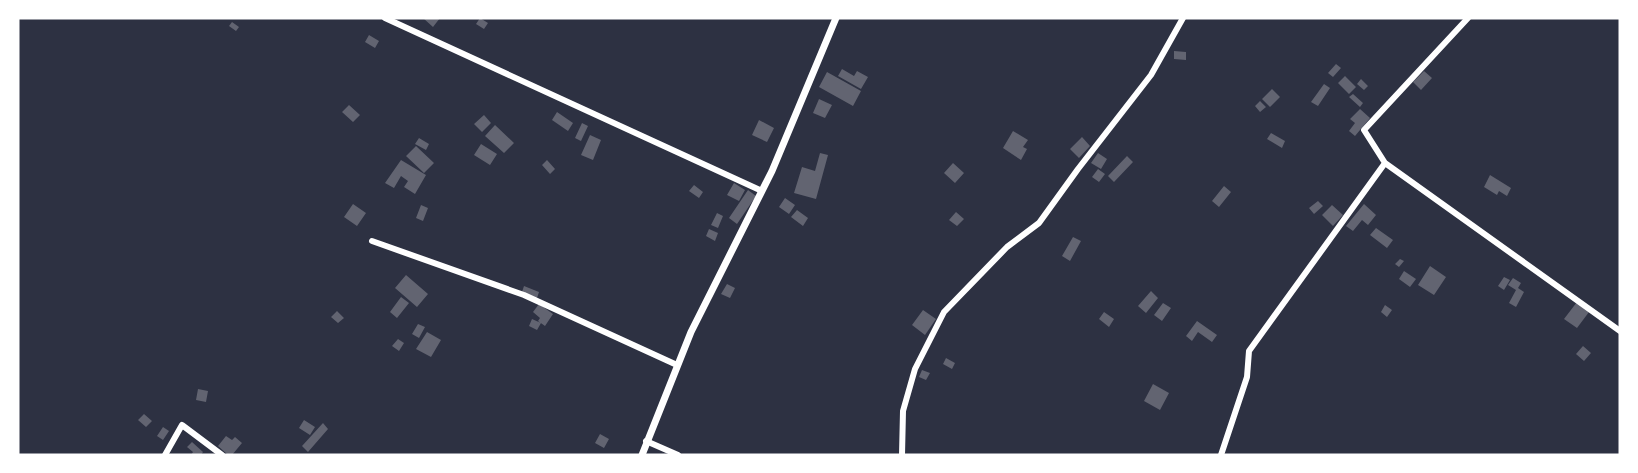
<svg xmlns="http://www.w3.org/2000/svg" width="1638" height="473" viewBox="0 0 1638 473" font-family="Poppins,sans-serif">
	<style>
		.building { fill: #626471 }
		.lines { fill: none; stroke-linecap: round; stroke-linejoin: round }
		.minor { stroke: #fff; stroke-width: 6 }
		.tertiary { stroke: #fff; stroke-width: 7 }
	</style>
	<rect width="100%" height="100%" fill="#2d3142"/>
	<!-- building -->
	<path class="building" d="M 423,18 L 440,18 L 433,27 Z
		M 480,18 L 488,23 L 484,29 L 476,24 Z
		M 232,22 L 239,27 L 236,31 L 229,26 Z
		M 369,35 L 379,41 L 375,48 L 365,42 Z
		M 1174,51 L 1186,52 L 1186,60 L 1174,59 Z
		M 1336,64 L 1341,68 L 1333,77 L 1328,73 Z
		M 842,69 L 854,76 L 857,71 L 868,77 L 861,89 L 838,76 Z
		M 1424,71 L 1432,78 L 1421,90 L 1413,82 Z
		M 827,72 L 861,91 L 853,106 L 819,87 Z
		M 1345,76 L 1356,87 L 1349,94 L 1338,83 Z
		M 1361,79 L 1368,86 L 1364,90 L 1357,84 Z
		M 1324,84 L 1330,88 L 1318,106 L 1311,102 Z
		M 1272,89 L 1280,97 L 1270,107 L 1262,99 Z
		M 1353,94 L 1363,103 L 1360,107 L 1349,97 Z
		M 819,99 L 832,105 L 825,118 L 813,113 Z
		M 1260,101 L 1266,107 L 1260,112 L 1255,106 Z
		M 349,105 L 360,115 L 353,122 L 342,112 Z
		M 1360,109 L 1370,118 L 1355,136 L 1349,131 L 1355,123 L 1350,119 Z
		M 557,112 L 573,123 L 568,131 L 552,120 Z
		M 484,115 L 491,123 L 482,132 L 474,124 Z
		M 759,120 L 774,128 L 767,142 L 752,135 Z
		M 582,123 L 588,126 L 581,141 L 575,138 Z
		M 495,125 L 514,143 L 504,153 L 485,136 Z
		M 1013,131 L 1028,140 L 1023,147 L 1027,149 L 1021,160 L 1003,148 Z
		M 1271,133 L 1285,141 L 1282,148 L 1267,139 Z
		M 590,135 L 601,140 L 593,160 L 581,155 Z
		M 1082,137 L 1090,146 L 1079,158 L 1070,149 Z
		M 419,138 L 429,144 L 426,150 L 415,144 Z
		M 481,144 L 497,154 L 490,165 L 474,155 Z
		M 416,146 L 434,163 L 424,173 L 406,156 Z
		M 820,153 L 828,155 L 816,199 L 794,193 L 802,167 L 815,171 Z
		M 1098,153 L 1107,159 L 1101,169 L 1091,163 Z
		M 1127,156 L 1133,162 L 1114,182 L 1108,176 Z
		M 401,160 L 426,175 L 415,194 L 404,187 L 408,181 L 401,176 L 394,188 L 385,183 Z
		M 547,160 L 555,169 L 550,174 L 542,165 Z
		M 953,163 L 964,173 L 955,183 L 944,173 Z
		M 1098,169 L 1105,174 L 1099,182 L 1092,177 Z
		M 1490,175 L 1511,188 L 1507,196 L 1499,191 L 1497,195 L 1484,187 Z
		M 734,183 L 745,190 L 739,201 L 727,195 Z
		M 694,185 L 703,192 L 699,198 L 689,191 Z
		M 1224,186 L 1231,192 L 1219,207 L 1212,201 Z
		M 748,190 L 756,196 L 737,224 L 729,218 Z
		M 785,198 L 795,205 L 789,214 L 779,207 Z
		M 1318,201 L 1323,206 L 1314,214 L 1309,208 Z
		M 353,204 L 366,213 L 357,226 L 344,217 Z
		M 1364,204 L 1376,215 L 1368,225 L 1362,220 L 1353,231 L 1346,226 Z
		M 421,205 L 428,208 L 423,221 L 416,218 Z
		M 1332,205 L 1343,215 L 1333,226 L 1322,215 Z
		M 797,210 L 808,218 L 803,226 L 791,217 Z
		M 956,212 L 964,219 L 957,226 L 949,220 Z
		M 717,213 L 723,216 L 718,228 L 711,225 Z
		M 1376,228 L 1393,240 L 1387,248 L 1370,235 Z
		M 709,229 L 718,233 L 715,241 L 706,236 Z
		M 1073,237 L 1081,241 L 1070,261 L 1062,256 Z
		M 1400,259 L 1404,261 L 1399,267 L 1395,264 Z
		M 1430,266 L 1446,277 L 1434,295 L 1418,285 Z
		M 1404,271 L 1416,279 L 1410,287 L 1399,279 Z
		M 406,275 L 428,294 L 417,307 L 395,288 Z
		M 1504,277 L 1510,280 L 1504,290 L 1498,286 Z
		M 1513,278 L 1521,283 L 1518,288 L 1524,292 L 1516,307 L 1509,303 L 1516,290 L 1508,285 Z
		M 727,284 L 735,288 L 730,298 L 721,294 Z
		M 524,286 L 539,292 L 537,298 L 522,292 Z
		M 1151,291 L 1158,298 L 1146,313 L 1138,306 Z
		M 401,297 L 409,303 L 397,318 L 390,312 Z
		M 1577,302 L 1589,312 L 1577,328 L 1564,319 Z
		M 1163,303 L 1171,308 L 1162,321 L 1154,315 Z
		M 539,304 L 553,314 L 545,326 L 538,321 L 540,318 L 533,312 Z
		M 1385,305 L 1392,310 L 1387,317 L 1381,312 Z
		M 923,310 L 936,319 L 925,335 L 912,325 Z
		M 337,311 L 344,318 L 338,323 L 331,317 Z
		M 1104,312 L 1114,319 L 1109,327 L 1099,319 Z
		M 532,319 L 541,323 L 537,330 L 529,326 Z
		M 1197,321 L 1217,335 L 1212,342 L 1198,332 L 1192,341 L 1186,336 Z
		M 418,324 L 425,327 L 419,338 L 412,334 Z
		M 427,332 L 441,340 L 431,357 L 416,349 Z
		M 398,339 L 404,343 L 399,351 L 392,346 Z
		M 1583,346 L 1591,353 L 1584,361 L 1576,354 Z
		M 946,358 L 955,363 L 952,369 L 943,364 Z
		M 922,370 L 930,373 L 926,380 L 919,377 Z
		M 1153,384 L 1169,393 L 1160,410 L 1144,401 Z
		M 198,389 L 208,391 L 206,402 L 196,400 Z
		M 144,414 L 152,421 L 146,427 L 138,420 Z
		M 304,420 L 315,427 L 310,435 L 299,428 Z
		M 323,423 L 328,429 L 308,452 L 302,446 Z
		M 163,427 L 169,431 L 163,440 L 157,436 Z
		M 600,434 L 609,439 L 604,448 L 595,443 Z
		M 226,436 L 232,440 L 235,437 L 242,443 L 232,455 L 228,455 L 218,446 Z
		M 192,442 L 203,452 L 201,455 L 191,455 L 193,452 L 187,447 Z"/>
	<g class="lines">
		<!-- minor -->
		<path class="minor" d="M 385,18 L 762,191
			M 1385,163 L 1364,130 L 1468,18
			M 372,241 L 524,295 L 677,365
			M 646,441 L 678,455
			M 165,455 L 182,425 L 222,455
			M 902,455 L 903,411 L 915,369 L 944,312 L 1007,247 L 1039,223 L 1078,169 L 1151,75 L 1183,18
			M 1221,455 L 1247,377 L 1249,351 L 1385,163 L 1620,331"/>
		<!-- tertiary -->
		<path class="tertiary" d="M 642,455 L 691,332 L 772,171 L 836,18"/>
	</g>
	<!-- border -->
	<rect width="1638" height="473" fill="none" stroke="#ffffff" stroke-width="39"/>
</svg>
